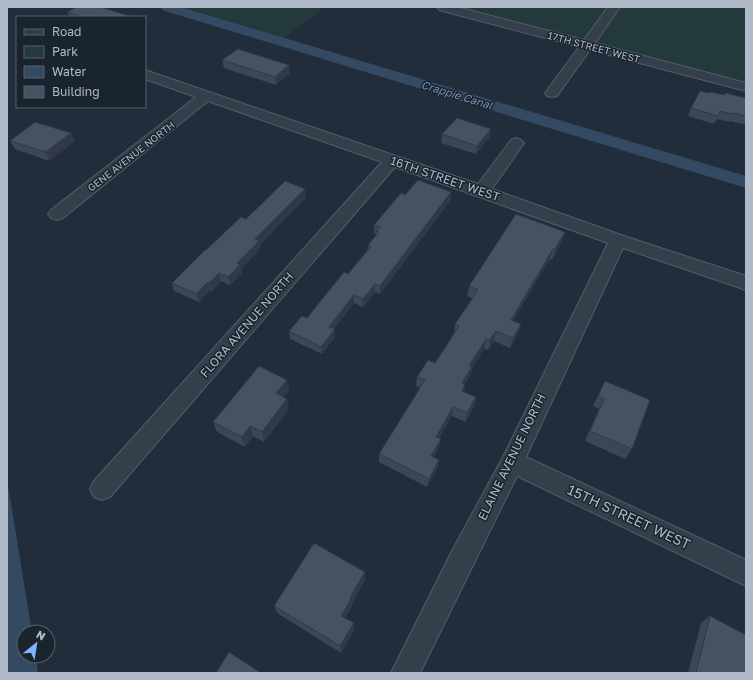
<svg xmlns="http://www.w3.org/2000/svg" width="753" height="680" viewBox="0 0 753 680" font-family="'Golos Text',sans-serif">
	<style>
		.green { fill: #23393b }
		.water { fill: #344962 }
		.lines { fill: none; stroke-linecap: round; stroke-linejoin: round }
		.canal { fill: #344962; fill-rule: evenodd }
		.street-casing { stroke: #535c68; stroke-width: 2 }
		.street { fill: #353f4b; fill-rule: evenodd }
		.wall { fill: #3a4754 }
		.shaded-wall { fill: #303945 }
		.building { fill: #445262; stroke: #303945 }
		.labels { text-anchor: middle; stroke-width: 3; stroke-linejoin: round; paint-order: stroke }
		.far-street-label { font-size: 10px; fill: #b0b9c7; stroke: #1a242f }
		.far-water-label { font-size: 11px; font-style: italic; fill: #7691b0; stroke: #1a242f }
		.street-label { font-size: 12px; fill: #b0b9c7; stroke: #1a242f }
		.near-street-label { font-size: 14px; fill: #b0b9c7; stroke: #1a242f }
	</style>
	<rect width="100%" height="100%" fill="#212d3a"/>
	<!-- green -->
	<path class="green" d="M 183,7 L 325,7 L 284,38 Z
		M 443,7 L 746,7 L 746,89 Z"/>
	<!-- water -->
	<path class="water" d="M 7,479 L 32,632 L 24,632 L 24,656 L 36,656 L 38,673 L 7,673 Z"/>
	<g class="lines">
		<!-- canal -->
		<path class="canal" d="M 161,7 L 181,7 L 746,176 L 746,188 L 162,10 Z"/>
		<!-- street casing -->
		<g class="street-casing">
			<path id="street" d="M 437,7 L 457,7 L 584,40 L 608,7 L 620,7 L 595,43 L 746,83 L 746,91 L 590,50 L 557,96 L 552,97 L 547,96 L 545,93 L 579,47 L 439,10 Z
				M 145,70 L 478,184 L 511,140 L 516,138 L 521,140 L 524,143 L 492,189 L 624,236 L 746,276 L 746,290 L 623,248 L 526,457 L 746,560 L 746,586 L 517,476 L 420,673 L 391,673 L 451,553 L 504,455 L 608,243 L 395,167 L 110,497 L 102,500 L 94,497 L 90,489 L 94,481 L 382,162 L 208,101 L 63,218 L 57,220 L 51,218 L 48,214 L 51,210 L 196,97 L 145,79 Z"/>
		</g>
		<!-- street -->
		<use href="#street" class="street"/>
	</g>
	<!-- wall -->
	<path class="wall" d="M 67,12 L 132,17 L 69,17 Z
		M 222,60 L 289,65 L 290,73 L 276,85 L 224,68 Z
		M 709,93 L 746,98 L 746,125 L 730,121 L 729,122 L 717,119 L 714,124 L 688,116 L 691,108 Z
		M 71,133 L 75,141 L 49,161 L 15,149 L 10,141 Z
		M 442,134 L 490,137 L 476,154 L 441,143 Z
		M 451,192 L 450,201 L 380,294 L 375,292 L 363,307 L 354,303 L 334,329 L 335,337 L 322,354 L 290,339 L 289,331 L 307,318 L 348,274 L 368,249 L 368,245 L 376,235 L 376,234 L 374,233 L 374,225 L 405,195 Z
		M 306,197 L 260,245 L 260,249 L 241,269 L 242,273 L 230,285 L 221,281 L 212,291 L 210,290 L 199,302 L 174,291 L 172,283 L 206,250 L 246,219 Z
		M 562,242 L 552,260 L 550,259 L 513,321 L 521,324 L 518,334 L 510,348 L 494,341 L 488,350 L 484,348 L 472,369 L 470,376 L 465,385 L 464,392 L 476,397 L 474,407 L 465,422 L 452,416 L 439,438 L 439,448 L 434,457 L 439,460 L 438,468 L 427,487 L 379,462 L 379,454 L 420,388 L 416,386 L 417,377 L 435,363 L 454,334 L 455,324 L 472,298 L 467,296 L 469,286 Z
		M 287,380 L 289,391 L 283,397 L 287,399 L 289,409 L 264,442 L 253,436 L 245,447 L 217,432 L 213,422 Z
		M 605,381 L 632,449 L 625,459 L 585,441 L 599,409 L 593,406 Z
		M 365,580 L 352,604 L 352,606 L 345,618 L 354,623 L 354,630 L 341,653 L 277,613 L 274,606 Z
		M 710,616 L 746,673 L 688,673 L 701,623 Z"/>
	<!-- shaded-wall -->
	<path class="shaded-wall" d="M 289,65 L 290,73 L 276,85 L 275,77 Z
		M 491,129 L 490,137 L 476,154 L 477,146 Z
		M 71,133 L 75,141 L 49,161 L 46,152 Z
		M 305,189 L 306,197 L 260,245 L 260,249 L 241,269 L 242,273 L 230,285 L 228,277 L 237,263 L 255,239 Z
		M 451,192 L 450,201 L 380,294 L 380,286 Z
		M 565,232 L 562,242 L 552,260 L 555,249 Z
		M 553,249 L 550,259 L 508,330 L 511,320 Z
		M 219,273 L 221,281 L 212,291 L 209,283 Z
		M 208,282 L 210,290 L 199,302 L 196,294 Z
		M 375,284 L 375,292 L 363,307 L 363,299 Z
		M 354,295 L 354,303 L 330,334 L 329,327 Z
		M 521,324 L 518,334 L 510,348 L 513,338 Z
		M 335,329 L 335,337 L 322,354 L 321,347 Z
		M 496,331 L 494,341 L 488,350 L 490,340 Z
		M 486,339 L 484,348 L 472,369 L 470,376 L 465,385 L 464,394 L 461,391 L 462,383 L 469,366 Z
		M 287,380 L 289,391 L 278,404 L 276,393 Z
		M 476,397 L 474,407 L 465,422 L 467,413 Z
		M 287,399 L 289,409 L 264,442 L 262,432 Z
		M 453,407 L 452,416 L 434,445 L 436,437 Z
		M 250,426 L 253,436 L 245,447 L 242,437 Z
		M 441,439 L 439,448 L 430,464 L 431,456 Z
		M 439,460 L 438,468 L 427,487 L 429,479 Z
		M 365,572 L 365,580 L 352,604 L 352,606 L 342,623 L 341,616 L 350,598 Z
		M 354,623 L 354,630 L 341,653 L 340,646 Z"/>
	<!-- building -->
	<path class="building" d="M 77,7 L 101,7 L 132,17 L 81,17 L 67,12 Z
		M 238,49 L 289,65 L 275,77 L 222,60 Z
		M 700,91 L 709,93 L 710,92 L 724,95 L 725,93 L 746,98 L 746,116 L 734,113 L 733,114 L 720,111 L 718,116 L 691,108 Z
		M 457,118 L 491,129 L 477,146 L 442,134 Z
		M 35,122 L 71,133 L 46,152 L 10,141 Z
		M 418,180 L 451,192 L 380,286 L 375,284 L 363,299 L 354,295 L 329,327 L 335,329 L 321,347 L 289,331 L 302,316 L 307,318 L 344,272 L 348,274 L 371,246 L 368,245 L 379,232 L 376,231 L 380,227 L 374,225 L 401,193 L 405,195 Z
		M 285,181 L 305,189 L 255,239 L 259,241 L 237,263 L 240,265 L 228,277 L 219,273 L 209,283 L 208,282 L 196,294 L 172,283 L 205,250 L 206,250 L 241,217 L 246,219 Z
		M 516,214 L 565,232 L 555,249 L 553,249 L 511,320 L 521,324 L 513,338 L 496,331 L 490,340 L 486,339 L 469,366 L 472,367 L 462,383 L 465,384 L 462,391 L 476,397 L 467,413 L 453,407 L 436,437 L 441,439 L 431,456 L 439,460 L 429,479 L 379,454 L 425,380 L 417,377 L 428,360 L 435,363 L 459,326 L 455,324 L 477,292 L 477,289 L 469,286 Z
		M 259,366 L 287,380 L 276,393 L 287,399 L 262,432 L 250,426 L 242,437 L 213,422 Z
		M 605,381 L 650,400 L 632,449 L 590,431 L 604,399 L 598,396 Z
		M 314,543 L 365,572 L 350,598 L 351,599 L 341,616 L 354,623 L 340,646 L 274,606 Z
		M 710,616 L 746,635 L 746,673 L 696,673 Z
		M 229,652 L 261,673 L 216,673 Z"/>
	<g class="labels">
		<!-- far-street labels -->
		<g class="far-street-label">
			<text transform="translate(594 47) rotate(15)" y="4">17TH STREET WEST</text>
			<text transform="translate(131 156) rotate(-38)" y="4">GENE AVENUE NORTH</text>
		</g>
		<!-- far-water labels -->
		<g class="far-water-label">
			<text transform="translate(457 95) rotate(17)" y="4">Crappie Canal</text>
		</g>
		<!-- street labels -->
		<g class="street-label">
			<text transform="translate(445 179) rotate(19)" y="4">16TH STREET WEST</text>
			<text transform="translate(247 325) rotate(-49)" y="4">FLORA AVENUE NORTH</text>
			<text transform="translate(512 457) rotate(-64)" y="4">ELAINE AVENUE NORTH</text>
		</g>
		<!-- near-street labels -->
		<g class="near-street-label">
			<text transform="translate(629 517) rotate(25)" y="5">15TH STREET WEST</text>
		</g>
	</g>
	<!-- border -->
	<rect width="753" height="680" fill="none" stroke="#b0b9c7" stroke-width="16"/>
	<!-- legend -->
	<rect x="16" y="16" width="130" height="92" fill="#1a242f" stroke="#56606c"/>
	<rect x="24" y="29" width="20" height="6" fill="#353f4b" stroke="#56606c"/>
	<text x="52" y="36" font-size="12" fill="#b0b9c7">Road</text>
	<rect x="24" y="46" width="20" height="12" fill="#23393b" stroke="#56606c"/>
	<text x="52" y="56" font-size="12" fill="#b0b9c7">Park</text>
	<rect x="24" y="66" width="20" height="12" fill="#344962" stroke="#56606c"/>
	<text x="52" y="76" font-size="12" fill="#b0b9c7">Water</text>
	<rect x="24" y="86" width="20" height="12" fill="#445262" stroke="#56606c"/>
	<text x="52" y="96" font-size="12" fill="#b0b9c7">Building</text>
	<!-- north arrow -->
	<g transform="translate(36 644) rotate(30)"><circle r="19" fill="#1a242f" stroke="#56606c"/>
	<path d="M0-3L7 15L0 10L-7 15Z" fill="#81b4fa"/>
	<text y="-6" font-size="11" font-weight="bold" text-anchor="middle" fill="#b0b9c7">N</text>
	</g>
</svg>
